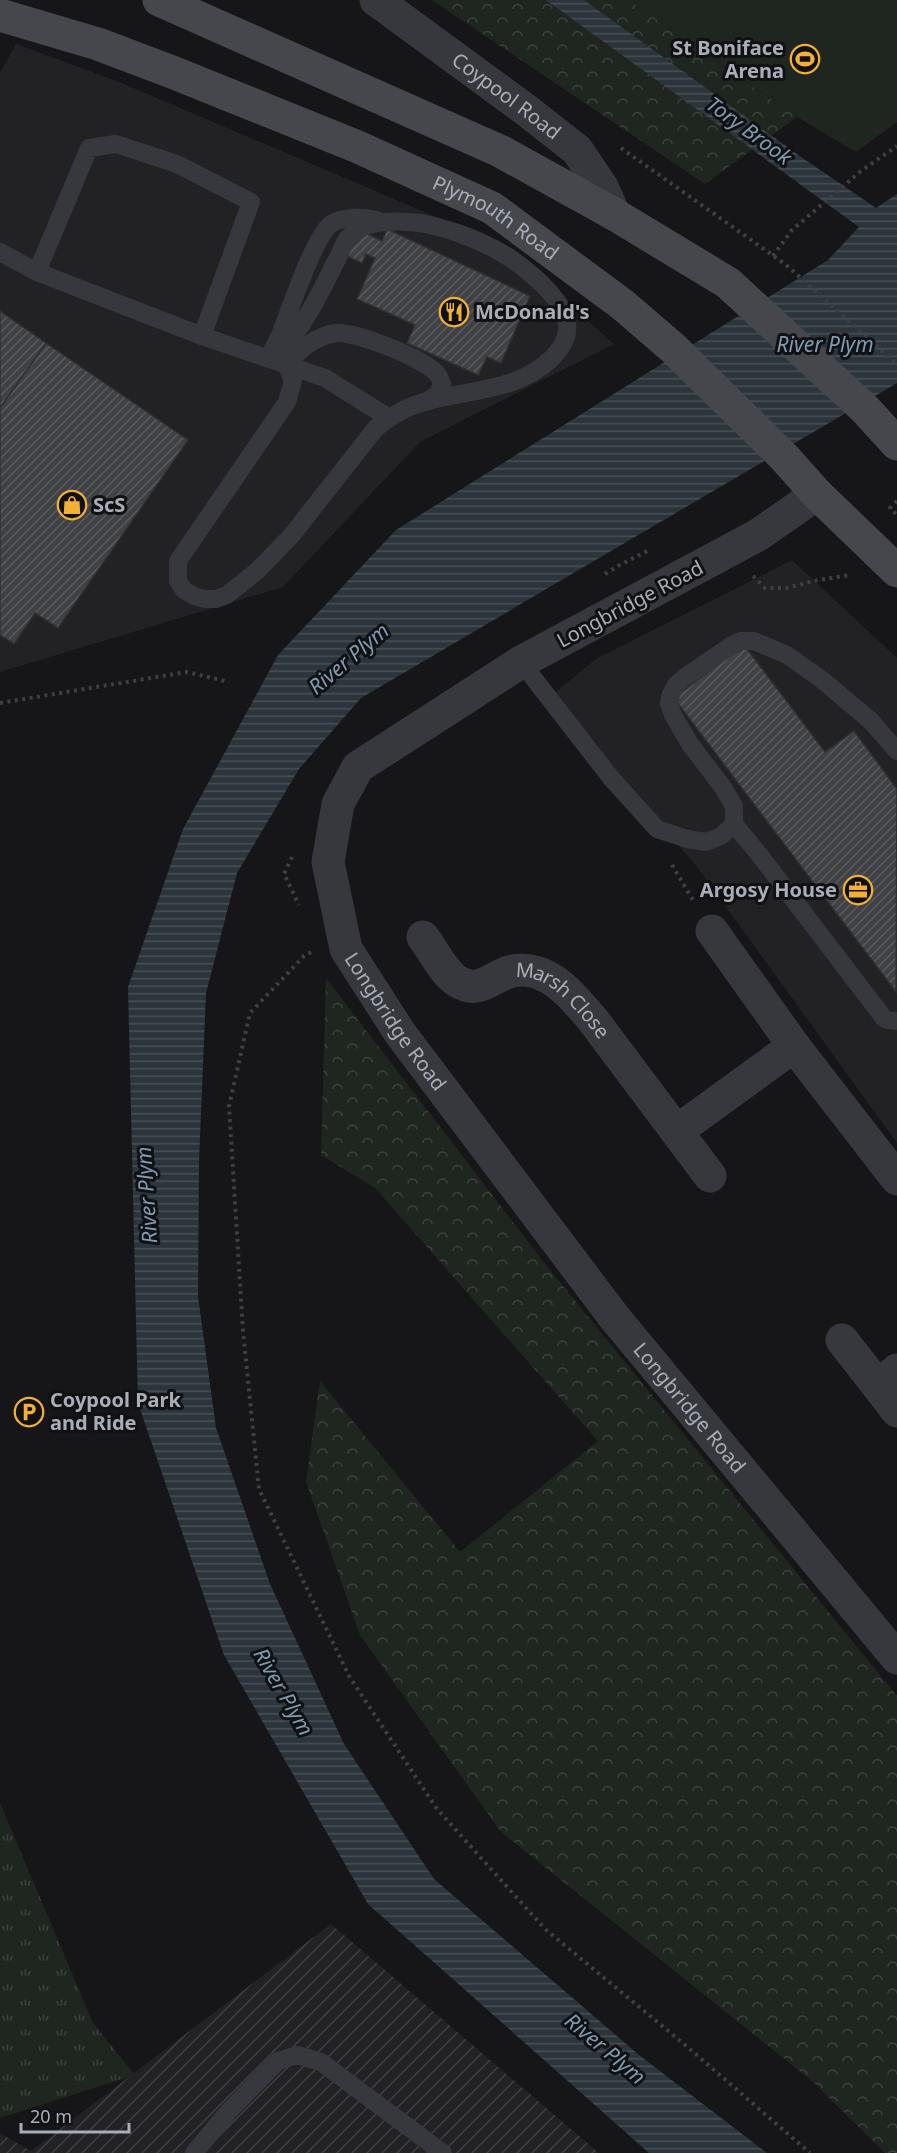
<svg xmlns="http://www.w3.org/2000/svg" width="897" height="2153" viewBox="0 0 897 2153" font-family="'Noto Sans',sans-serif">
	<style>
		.built { fill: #222225 }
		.industrial { fill: url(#industrial-furrows) }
		.grass { fill: url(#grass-tufts) }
		.forest { fill: url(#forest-crowns) }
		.park { fill: #1e261f }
		.water { fill: url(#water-rules) }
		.building { fill: url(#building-hatch); stroke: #303034; stroke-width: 1.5 }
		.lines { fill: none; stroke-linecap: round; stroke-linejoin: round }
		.path { stroke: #3d3f44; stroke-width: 4; stroke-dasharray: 3 4.5; stroke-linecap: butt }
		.lane { stroke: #37383d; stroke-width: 18 }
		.street { stroke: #37383d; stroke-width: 33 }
		.secondary { stroke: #45474d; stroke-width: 33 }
		.labels { text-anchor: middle; stroke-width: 6; stroke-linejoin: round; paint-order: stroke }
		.poi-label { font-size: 20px; font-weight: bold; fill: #a8adb8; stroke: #111113; text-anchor: start }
		.street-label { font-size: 20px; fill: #a8adb8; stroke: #111113 }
		.water-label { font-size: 21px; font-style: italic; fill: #7f9bb3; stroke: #111113 }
	</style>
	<defs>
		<pattern id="industrial-furrows" width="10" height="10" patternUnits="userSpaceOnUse" patternTransform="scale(1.5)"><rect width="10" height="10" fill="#222225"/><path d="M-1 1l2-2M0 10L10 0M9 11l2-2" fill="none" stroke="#3f3f43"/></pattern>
		<pattern id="grass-tufts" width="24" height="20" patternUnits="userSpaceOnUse" patternTransform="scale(1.5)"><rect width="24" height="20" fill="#1e261f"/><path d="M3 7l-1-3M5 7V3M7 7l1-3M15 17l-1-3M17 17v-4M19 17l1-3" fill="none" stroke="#3c433d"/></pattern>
		<pattern id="forest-crowns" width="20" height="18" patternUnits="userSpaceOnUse" patternTransform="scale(1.5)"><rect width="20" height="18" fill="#1e261f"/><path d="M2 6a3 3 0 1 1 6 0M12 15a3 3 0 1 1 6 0" fill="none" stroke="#3c433d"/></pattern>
		<pattern id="water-rules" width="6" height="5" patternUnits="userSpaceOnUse" patternTransform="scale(1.5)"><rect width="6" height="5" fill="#2c353c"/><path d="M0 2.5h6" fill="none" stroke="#485056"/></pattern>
		<pattern id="building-hatch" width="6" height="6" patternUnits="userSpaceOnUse" patternTransform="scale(1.5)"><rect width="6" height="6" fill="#404145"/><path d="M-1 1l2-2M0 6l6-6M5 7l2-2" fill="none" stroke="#595a5e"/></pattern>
	</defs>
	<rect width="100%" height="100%" fill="#161618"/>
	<!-- built -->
	<path class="built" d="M 16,44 L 117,81 L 502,245 L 614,344 L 420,442 L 283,587 L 0,672 L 0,73 Z
		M 792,560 L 897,658 L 897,1143 L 697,867 L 550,697 L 596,659 Z"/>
	<!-- industrial -->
	<path class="industrial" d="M 331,1924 L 599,2153 L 0,2153 L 0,2133 L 31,2151 Z"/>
	<!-- grass -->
	<path class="grass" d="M 0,1803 L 93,2023 L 135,2075 L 0,2118 Z"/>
	<!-- forest -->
	<path class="forest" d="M 432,0 L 629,0 L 797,117 L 705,184 Z
		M 326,978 L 546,1265 L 897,1696 L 897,2153 L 885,2153 L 812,2081 L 501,1832 L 360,1635 L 306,1482 L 320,1381 L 460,1552 L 598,1441 L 375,1188 L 321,1155 Z"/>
	<!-- park -->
	<path class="park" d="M 629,0 L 897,0 L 897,122 L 856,152 L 797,117 Z"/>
	<!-- water -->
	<path class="water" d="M 546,0 L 584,0 L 804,159 L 876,208 L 897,194 L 897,383 L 361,698 L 299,769 L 237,873 L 206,993 L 199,1161 L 198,1296 L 216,1428 L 270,1584 L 344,1744 L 434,1879 L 639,2055 L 767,2153 L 649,2153 L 368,1904 L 224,1655 L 138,1403 L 128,987 L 183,829 L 278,655 L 396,530 L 828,260 L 859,227 Z"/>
	<!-- building -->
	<path class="building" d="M 387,229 L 530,296 L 501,363 L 487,357 L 478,375 L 407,343 L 415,325 L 357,299 L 375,258 L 366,254 L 362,263 L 344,255 L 365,233 L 382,241 Z
		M 0,311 L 46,343 L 0,408 Z
		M 46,343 L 188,440 L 58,628 L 35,613 L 14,644 L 0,635 L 0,408 Z
		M 744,645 L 825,752 L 854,731 L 897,789 L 896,992 L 674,698 Z"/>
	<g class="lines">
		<!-- path -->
		<path class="path" d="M 621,148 L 785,264 L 897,364
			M 773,256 L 792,230 L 861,171 L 897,146
			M 897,501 L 890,508 L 897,515
			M 605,574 L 618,566 L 651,549
			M 753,576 L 765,588 L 786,588 L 818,580 L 850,575
			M 0,703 L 187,672 L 229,682
			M 292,857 L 284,874 L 299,905
			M 672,865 L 694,902
			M 311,952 L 304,956 L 250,1013 L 229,1106 L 243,1331 L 259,1489 L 349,1676 L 437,1809 L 545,1929 L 684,2044 L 810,2153"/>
		<!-- lane -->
		<path class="lane" d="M 0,252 L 37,272 L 202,336 L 325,378 L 389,418
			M 37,272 L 89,148 L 116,144 L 177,164 L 251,202 L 202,336
			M 273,349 L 280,335 C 289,313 314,236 331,224 C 343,216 363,217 377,220
			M 267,358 C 278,350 289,342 297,331 C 312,310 324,286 335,263 C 340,256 342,246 347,239 C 352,233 359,229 366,226 C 382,220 404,221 420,223 C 448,228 481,240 505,255 C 518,262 530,273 541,283 C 565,307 581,330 551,359 C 515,394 459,389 415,405 C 400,410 388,419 376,428 L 291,536 L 257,571 L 227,595 L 216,599 L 204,599 L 194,596 L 184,590 L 178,581 L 178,561 L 287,402 L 293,381 L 286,364
			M 286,364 C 300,350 316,335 337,333 C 357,332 426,359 438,375 C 440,378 441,381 442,384 L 438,394 L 427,401
			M 521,662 L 611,778 L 657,829 L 687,839 L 706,842 L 721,836 L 734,824
			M 897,751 L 871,721 L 821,679 L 787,655 L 754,641 L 741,641 L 732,645 L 685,677 L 676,685 L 671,694 L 669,703 L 673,715 L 690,744 L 722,786 L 734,806 L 734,824 L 758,853 L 883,1017 L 887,1020 L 897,1021
			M 194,2153 L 228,2112 L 278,2061 L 297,2055 L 321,2062 L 443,2153"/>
		<!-- street -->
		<g class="street">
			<path id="s1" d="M 376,0 L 526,110 L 577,150 L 602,187 L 614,214"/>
			<path id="s2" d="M 817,494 L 758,535 L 521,662 L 358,767 L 338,804 L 328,862 L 346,949 L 400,1033 L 614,1317 L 897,1658"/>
			<path d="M 712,931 L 794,1046 L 897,1179"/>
			<path id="s3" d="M 423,937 C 432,949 445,974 457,981 C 478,995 490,978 509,972 C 518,969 532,970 541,974 C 562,982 579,1004 593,1020 L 710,1176"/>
			<path d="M 677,1131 L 794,1046"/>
			<path d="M 842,1340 L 878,1386 L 897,1370"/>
			<path d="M 878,1386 L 897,1411"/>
		</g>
		<!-- secondary -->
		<g class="secondary">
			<path d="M 159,0 L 500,151 L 614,214 L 728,283 L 864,408 L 897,444"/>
			<path id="s4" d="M 0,15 L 98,44 L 172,72 L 358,147 L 492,208 L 623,305 L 674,349 L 783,456 L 817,494 L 897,571"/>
		</g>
	</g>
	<!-- icons -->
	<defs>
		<g id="stadium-ring" transform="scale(1.5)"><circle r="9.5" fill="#111113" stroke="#f2b134" stroke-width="1.5"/><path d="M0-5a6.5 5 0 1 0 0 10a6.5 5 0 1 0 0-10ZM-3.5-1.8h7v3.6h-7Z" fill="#f2b134"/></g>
		<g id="restaurant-ring" transform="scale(1.5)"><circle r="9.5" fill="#111113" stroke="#f2b134" stroke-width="1.5"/><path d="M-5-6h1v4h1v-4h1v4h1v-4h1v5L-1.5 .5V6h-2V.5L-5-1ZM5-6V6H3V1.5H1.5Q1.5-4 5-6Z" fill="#f2b134"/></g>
		<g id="shop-ring" transform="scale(1.5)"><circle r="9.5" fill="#111113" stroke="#f2b134" stroke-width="1.5"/><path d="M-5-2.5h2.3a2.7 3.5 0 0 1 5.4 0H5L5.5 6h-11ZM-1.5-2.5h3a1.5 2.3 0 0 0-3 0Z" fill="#f2b134"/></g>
		<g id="office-ring" transform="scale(1.5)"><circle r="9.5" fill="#111113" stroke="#f2b134" stroke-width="1.5"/><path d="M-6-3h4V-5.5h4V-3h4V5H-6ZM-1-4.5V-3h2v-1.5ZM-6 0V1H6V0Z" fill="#f2b134"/></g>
		<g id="parking-ring" transform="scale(1.5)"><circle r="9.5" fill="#111113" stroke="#f2b134" stroke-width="1.5"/><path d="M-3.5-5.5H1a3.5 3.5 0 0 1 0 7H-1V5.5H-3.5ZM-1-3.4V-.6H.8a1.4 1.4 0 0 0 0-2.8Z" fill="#f2b134"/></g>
	</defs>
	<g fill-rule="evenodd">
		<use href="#stadium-ring" x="805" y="59"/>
		<use href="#restaurant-ring" x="454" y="312"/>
		<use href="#shop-ring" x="72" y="505"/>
		<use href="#office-ring" x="858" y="890"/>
		<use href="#parking-ring" x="29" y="1412"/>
	</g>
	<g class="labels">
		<!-- poi labels -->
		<g class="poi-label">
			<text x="784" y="55" text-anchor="end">St Boniface<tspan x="784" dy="23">Arena</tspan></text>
			<text x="475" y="319">McDonald's</text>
			<text x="93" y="512">ScS</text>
			<text x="837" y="897" text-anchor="end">Argosy House</text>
			<text x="50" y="1407">Coypool Park<tspan x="50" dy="23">and Ride</tspan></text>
		</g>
		<!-- street labels -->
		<g class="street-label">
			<text dy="7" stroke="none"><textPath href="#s1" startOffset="162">Coypool Road</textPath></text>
			<text dy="7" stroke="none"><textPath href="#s4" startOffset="537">Plymouth Road</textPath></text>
			<text transform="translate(630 604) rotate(-28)" y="7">Longbridge Road</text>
			<text dy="7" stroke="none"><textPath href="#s3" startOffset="177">Marsh Close</textPath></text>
			<text dy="7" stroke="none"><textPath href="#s2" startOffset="812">Longbridge Road</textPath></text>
			<text dy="7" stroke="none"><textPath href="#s2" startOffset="1298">Longbridge Road</textPath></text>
		</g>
		<!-- water labels -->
		<g class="water-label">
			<text transform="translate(749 131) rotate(36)" y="7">Tory Brook</text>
			<text x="825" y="352">River Plym</text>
			<text transform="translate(349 659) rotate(-40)" y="7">River Plym</text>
			<text transform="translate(147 1195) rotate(-94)" y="7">River Plym</text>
			<text transform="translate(283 1692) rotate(60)" y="7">River Plym</text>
			<text transform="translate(605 2049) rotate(40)" y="7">River Plym</text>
		</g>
	</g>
	<!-- scale -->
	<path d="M21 2123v9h108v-9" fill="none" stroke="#a8adb8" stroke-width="3"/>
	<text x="30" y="2123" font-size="18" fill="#a8adb8" stroke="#111113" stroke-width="4.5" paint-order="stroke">20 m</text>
</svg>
